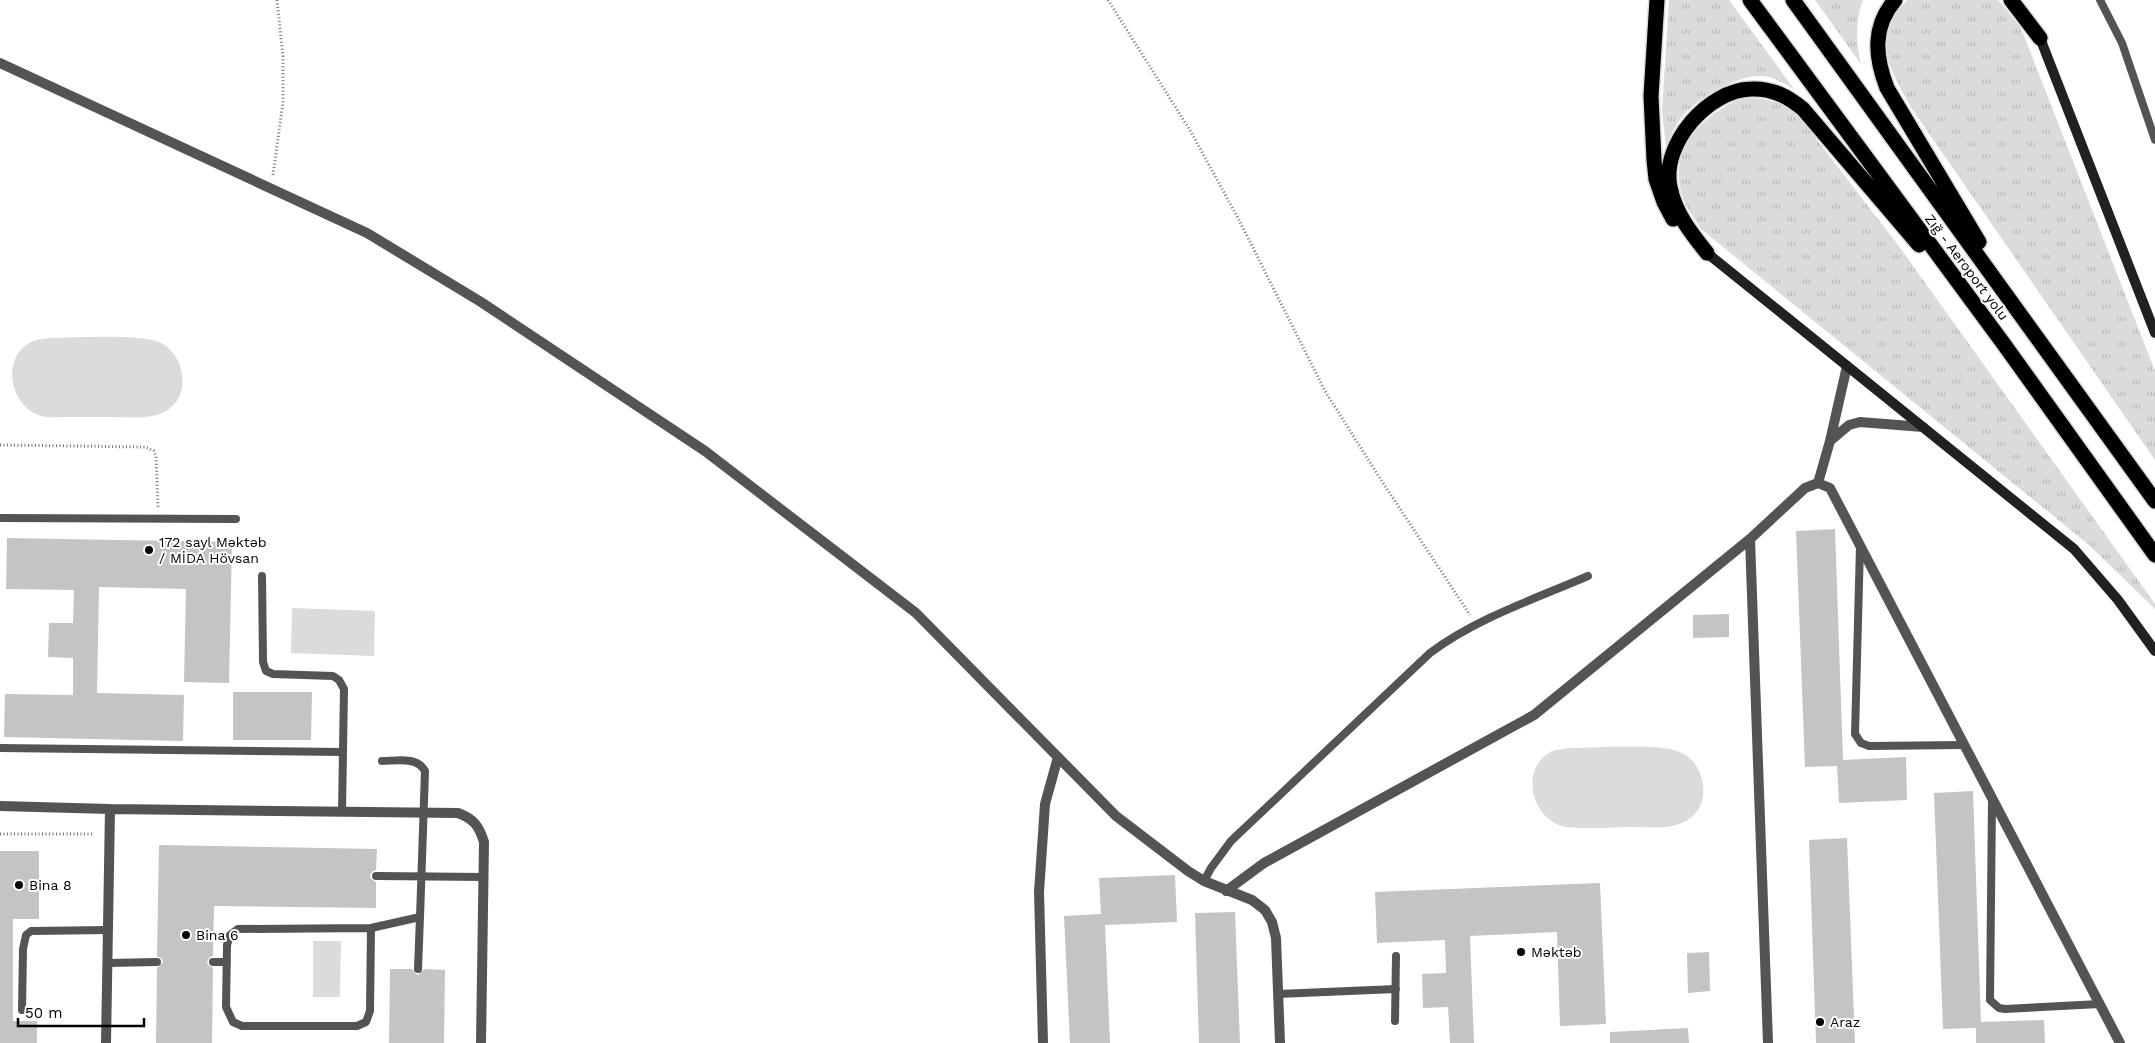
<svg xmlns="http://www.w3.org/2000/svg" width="2155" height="1043" viewBox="0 0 2155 1043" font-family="'Work Sans',sans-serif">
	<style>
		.grass { fill: url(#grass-tufts) }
		.park { fill: #dbdbdb }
		.building { fill: #c4c4c4 }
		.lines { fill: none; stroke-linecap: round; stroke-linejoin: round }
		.highway-casing { stroke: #dbdbdb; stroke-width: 18 }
		.path { stroke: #767676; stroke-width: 3; stroke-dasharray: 1 2.5; stroke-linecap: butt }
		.lane { stroke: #545454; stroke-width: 8 }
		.street { stroke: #545454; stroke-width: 10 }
		.secondary { stroke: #212121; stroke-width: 10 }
		.highway { stroke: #000; stroke-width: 15 }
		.poi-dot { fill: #000; stroke: #fff; stroke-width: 2 }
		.labels { text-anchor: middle; stroke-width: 4; stroke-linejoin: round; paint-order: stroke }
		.street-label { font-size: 14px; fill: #000; stroke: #fff }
		.poi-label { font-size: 14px; fill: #000; stroke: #fff; text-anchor: start }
	</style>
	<defs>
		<pattern id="grass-tufts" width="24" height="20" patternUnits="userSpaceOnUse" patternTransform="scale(1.25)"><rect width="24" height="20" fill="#dbdbdb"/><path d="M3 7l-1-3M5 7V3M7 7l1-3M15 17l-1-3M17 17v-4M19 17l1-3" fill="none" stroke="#bababa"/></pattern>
	</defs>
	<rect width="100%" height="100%" fill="#fff"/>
	<!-- grass -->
	<path class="grass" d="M 1669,0 L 1729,0 L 1794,89 C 1784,84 1773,76 1762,76 C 1735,75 1693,100 1678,122 C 1673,129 1670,138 1666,146 L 1662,111 Z
		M 1815,0 L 1863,0 C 1855,20 1856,43 1861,64 Z
		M 1907,0 L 1998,0 L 2021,28 L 2155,371 L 2155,460 L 1912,109 C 1896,80 1876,52 1893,19 C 1896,12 1902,6 1907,0 Z
		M 1742,98 C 1768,98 1782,101 1801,119 L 1898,245 L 2155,604 L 2155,609 L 2089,545 L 1701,229 C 1696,220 1689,212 1685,203 C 1664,154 1700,116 1742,98 Z"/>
	<!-- park -->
	<path class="park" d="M 50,338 C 75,338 144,333 163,344 C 186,358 191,397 166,411 C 150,420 131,417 114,417 C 96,417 78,417 60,417 C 54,417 47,418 41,416 C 10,407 0,358 31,342 C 37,339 44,339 50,338 Z
		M 292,608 L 375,611 L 374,656 L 291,653 Z
		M 1571,748 C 1596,748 1665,742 1684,754 C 1707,768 1712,807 1686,821 C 1670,830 1652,827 1634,827 C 1618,827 1575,830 1562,826 C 1530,816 1520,767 1552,751 C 1558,749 1565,749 1571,748 Z
		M 313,941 L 341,941 L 340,997 L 313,997 Z"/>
	<!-- building -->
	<path class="building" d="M 1835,529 L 1843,760 L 1906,757 L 1907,800 L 1839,803 L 1837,766 L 1805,767 L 1796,531 Z
		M 7,538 L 232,542 L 229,683 L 184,682 L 186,589 L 99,587 L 97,693 L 184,695 L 183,741 L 4,737 L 5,694 L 73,695 L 73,658 L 48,657 L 49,623 L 73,623 L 74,590 L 6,589 Z
		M 1729,614 L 1729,637 L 1693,638 L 1693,615 Z
		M 233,692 L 312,692 L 311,740 L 233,740 Z
		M 1973,791 L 1981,1022 L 2044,1020 L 2045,1043 L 1976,1043 L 1976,1028 L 1943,1029 L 1934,793 Z
		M 1847,838 L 1855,1043 L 1816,1043 L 1809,840 Z
		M 159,845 L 377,849 L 376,870 L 373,871 L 370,875 L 371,879 L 376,882 L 376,908 L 214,906 L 213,956 L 210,957 L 207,962 L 208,965 L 213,968 L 212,1043 L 156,1043 L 157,968 L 163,962 L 162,959 L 157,956 Z
		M 0,851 L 39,851 L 39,919 L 13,919 L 13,1021 L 37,1021 L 37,1043 L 0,1043 Z
		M 1175,875 L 1177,922 L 1105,925 L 1110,1043 L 1070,1043 L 1064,916 L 1101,914 L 1099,878 Z
		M 1600,883 L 1606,1024 L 1560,1026 L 1557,932 L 1470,936 L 1474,1043 L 1450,1043 L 1448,1007 L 1423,1008 L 1422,974 L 1446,973 L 1445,940 L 1377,943 L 1375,892 Z
		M 1235,912 L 1240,1043 L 1199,1043 L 1195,913 Z
		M 1709,952 L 1710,991 L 1688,993 L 1687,953 Z
		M 390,969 L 412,969 L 415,973 L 418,975 L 424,969 L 445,970 L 444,1043 L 389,1043 Z
		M 1688,1028 L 1689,1043 L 1610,1043 L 1610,1032 Z"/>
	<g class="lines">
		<!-- highway casing -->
		<g class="highway-casing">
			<path id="highway" d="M 1657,0 L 1651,96 L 1654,160 L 1656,179 L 1664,202 L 1673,219
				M 1750,0 L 2003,343 L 2155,555
				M 1793,0 L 2155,501
				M 1895,0 C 1872,27 1875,57 1887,88 L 1979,242
				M 2011,0 L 2040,38
				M 1707,253 C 1691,233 1675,213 1670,187 C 1661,144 1708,90 1751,89 C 1772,88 1787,96 1803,109 L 1919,245"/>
		</g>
		<!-- path -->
		<path class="path" d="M 1108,0 L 1191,132 L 1238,218 L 1325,391 L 1383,483 L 1470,615
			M 273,175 L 283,102 L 283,56 L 277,0
			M 0,445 L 145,447 L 154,451 L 156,456 L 158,508
			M 0,834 L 93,834"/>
		<!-- lane -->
		<path class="lane" d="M 2100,0 L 2122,43 L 2155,140
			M 0,518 L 236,519
			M 1860,546 L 1855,734 L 1861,743 L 1869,746 L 1964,745
			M 262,576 L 263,662 L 266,671 L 273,674 L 333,676 L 339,680 L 344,689 L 342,812
			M 0,748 L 343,752
			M 1992,800 L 1990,1000 L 1999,1008 L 2005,1009 L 2100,1004
			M 376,876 L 484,877
			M 1204,881 L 1211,868 L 1231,841 L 1430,653 C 1477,618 1535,599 1588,576
			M 371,928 L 238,929 L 230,935 L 227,945 L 226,1007 L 233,1022 L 242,1026 L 357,1026 L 366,1022 L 370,1011 L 371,928 L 420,917 L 425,771 C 417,756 396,761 382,761
			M 213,962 L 227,962
			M 108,963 L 157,962
			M 418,969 L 420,917
			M 1278,994 L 1396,989
			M 22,1010 L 23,949 L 26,935 L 31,931 L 108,930
			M 1395,1021 L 1396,956"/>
		<!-- street -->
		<path class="street" d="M 0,63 L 367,233 L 481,302 L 705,451 L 916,613 L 1116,816 L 1188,871 L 1204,881 L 1252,900 L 1265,910 L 1272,922 L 1276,938 L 1280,1043
			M 1830,441 L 1849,425 L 1860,422 L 1923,427
			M 1818,483 L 1830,441 L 1847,366
			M 1750,539 L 1768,1043
			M 0,806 L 110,809 L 106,1043
			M 110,809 L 458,813 C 474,819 479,826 484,842 L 481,1043
			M 1226,891 L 1264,863 L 1534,715 L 1750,539 L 1805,488 L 1818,483 L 1830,488 L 2120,1043
			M 1043,1043 L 1039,892 L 1045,804 L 1058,757"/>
		<!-- secondary -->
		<path class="secondary" d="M 2040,38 L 2155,333
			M 1707,253 L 2074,549 L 2118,600 L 2155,651"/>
		<!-- highway -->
		<use href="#highway" class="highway"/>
	</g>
	<!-- markers -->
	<g class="poi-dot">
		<circle cx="149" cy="550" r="5"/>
		<circle cx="19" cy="885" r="5"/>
		<circle cx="186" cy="935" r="5"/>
		<circle cx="1521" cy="952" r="5"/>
		<circle cx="1820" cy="1022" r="5"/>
	</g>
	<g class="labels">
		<!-- street labels -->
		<g class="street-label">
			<text transform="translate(1967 267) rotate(53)" y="5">Zığ - Aeroport yolu</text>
		</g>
		<!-- poi labels -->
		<g class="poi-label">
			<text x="159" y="547">172 sayl Məktəb<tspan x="159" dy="16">/ MİDA Hövsan</tspan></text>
			<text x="29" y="890">Bina 8</text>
			<text x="196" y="940">Bina 6</text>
			<text x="1531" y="957">Məktəb</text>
			<text x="1830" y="1027">Araz</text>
		</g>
	</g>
	<!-- scale -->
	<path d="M18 1018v8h126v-8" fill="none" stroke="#000000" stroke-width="2.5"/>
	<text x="25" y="1018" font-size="15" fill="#000000" stroke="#ffffff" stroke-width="4" paint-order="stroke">50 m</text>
</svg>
